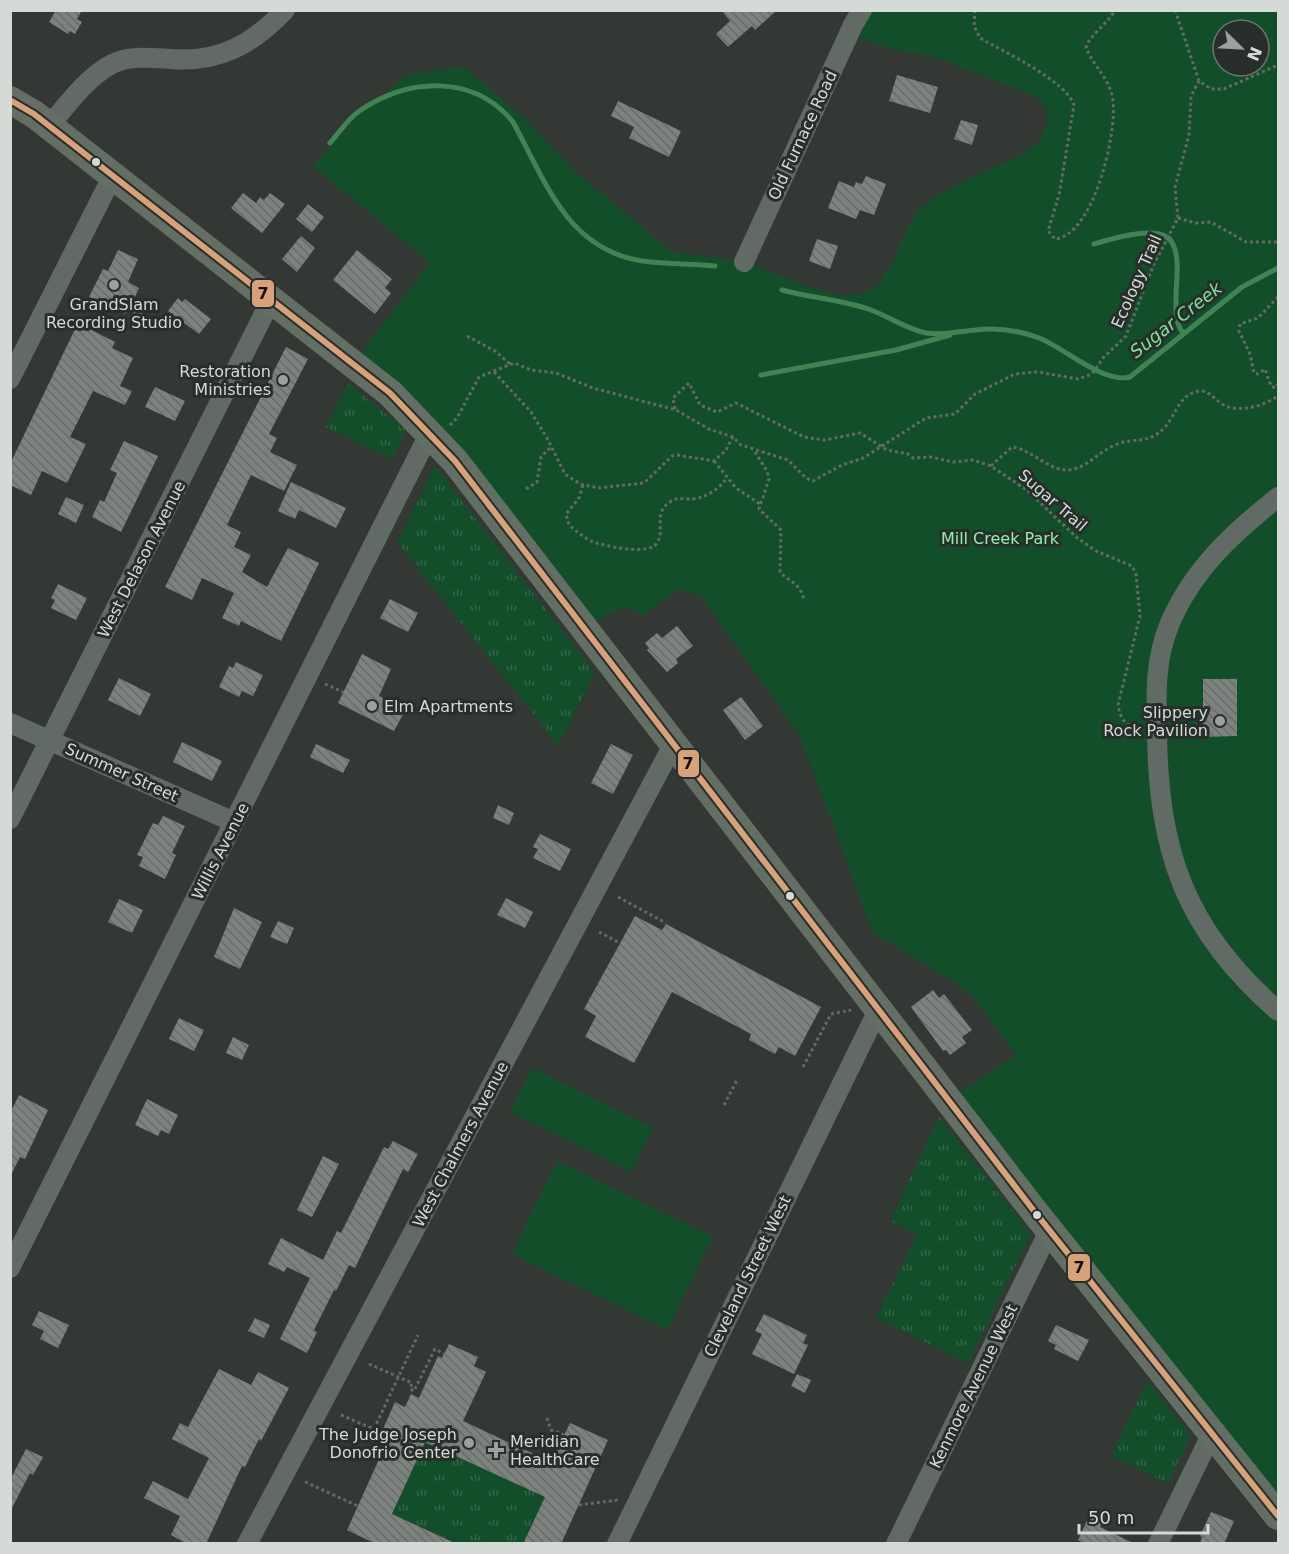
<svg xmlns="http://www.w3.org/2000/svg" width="1289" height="1554" viewBox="0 0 1289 1554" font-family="'DejaVu Sans',sans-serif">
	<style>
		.grass { fill: url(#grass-tufts) }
		.green { fill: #134e2b; fill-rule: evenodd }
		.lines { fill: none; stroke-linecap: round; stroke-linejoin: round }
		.stream { stroke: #428356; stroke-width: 5 }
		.building { fill: url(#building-back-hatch) }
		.path { stroke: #646a66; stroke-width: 3; stroke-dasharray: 3 3; stroke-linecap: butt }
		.street { stroke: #616a64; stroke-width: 20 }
		.secondary { stroke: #636e65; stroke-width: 28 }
		.bus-1-casing { stroke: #282f2a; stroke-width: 10 }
		.bus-1 { stroke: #d9a179; stroke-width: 6 }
		.bus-dot { fill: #d5dad6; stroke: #282f2a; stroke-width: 2 }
		.poi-dot { fill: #9ca19e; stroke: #282f2a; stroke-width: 2 }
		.labels { text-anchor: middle; stroke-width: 6; stroke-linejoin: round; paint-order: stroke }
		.street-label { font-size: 16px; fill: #d5dad6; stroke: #282f2a }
		.poi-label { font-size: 16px; fill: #d5dad6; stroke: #282f2a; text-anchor: end }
		.park-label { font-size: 16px; fill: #8ff0ab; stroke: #282f2a }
		.water-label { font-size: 18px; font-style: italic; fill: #7fdf9b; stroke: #282f2a }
		.line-badge { stroke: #282f2a; stroke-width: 2 }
		.pale-badge-label { font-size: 16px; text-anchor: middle; font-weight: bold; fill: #111 }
	</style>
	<defs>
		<pattern id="grass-tufts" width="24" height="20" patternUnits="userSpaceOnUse" patternTransform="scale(1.5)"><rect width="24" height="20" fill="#134e2b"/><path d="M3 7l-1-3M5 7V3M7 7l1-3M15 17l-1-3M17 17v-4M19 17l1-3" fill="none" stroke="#346749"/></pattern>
		<pattern id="building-back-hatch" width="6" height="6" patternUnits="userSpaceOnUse" patternTransform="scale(1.5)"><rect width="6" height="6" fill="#7e827f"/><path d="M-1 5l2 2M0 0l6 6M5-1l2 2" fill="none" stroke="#686b69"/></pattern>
	</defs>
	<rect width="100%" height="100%" fill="#333835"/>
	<!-- grass -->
	<path class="grass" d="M 348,383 L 406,430 L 392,459 L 326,427 Z
		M 435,466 L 595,673 L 558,745 L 397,542 Z
		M 939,1117 L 1031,1234 L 968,1363 L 876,1318 L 917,1235 L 890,1221 Z
		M 1147,1381 L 1191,1436 L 1168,1483 L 1111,1456 Z
		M 425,1442 L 545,1497 L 523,1543 L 457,1543 L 392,1514 Z"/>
	<!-- green -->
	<path class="green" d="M 862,11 L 1278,11 L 1278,1516 L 948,1100 L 1016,1055 L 974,998 L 962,987 L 873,933 L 800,736 L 700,595 L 678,589 L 642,616 L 629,607 L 606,614 L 585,630 L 353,364 L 430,263 L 313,166 L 360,114 L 407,75 L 464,67 L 526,120 L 579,175 L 672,252 L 744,262 L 806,286 L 843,296 L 862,294 L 878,285 L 891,265 L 915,213 L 934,197 L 986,170 L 1015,159 L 1038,143 L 1048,122 L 1045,105 L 1035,96 L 932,56 L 890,49 L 849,33 ZM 1223,30 L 1259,30 L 1259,66 L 1223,66 Z
		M 532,1068 L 653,1128 L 631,1172 L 510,1112 Z
		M 557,1161 L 713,1237 L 667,1330 L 512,1254 Z"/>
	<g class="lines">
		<!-- stream -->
		<path class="stream" d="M 330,143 C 339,133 347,120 358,112 C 407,78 473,73 513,122 C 547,184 569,255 651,262 C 672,264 694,264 715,266
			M 1094,244 C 1111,239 1159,224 1171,241 C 1181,255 1176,281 1176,297 C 1176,310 1175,322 1183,333
			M 782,290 C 811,298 843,300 871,310 C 890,317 906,329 926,333 C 943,336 960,331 976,330 C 997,327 1020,331 1039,338 C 1065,348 1103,384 1130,377 L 1242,287 L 1278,268
			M 761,375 L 896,350 L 950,335"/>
	</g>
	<!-- building -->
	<path class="building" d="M 56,10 L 82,10 L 77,19 L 82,22 L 75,34 L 70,31 L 68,34 L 49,22 Z
		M 721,10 L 777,10 L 755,30 L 752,26 L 728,47 L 716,34 L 730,21 Z
		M 897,75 L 938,87 L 930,113 L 889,101 Z
		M 618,101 L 681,131 L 669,157 L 629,138 L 634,127 L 611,116 Z
		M 961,120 L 978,125 L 972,145 L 954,139 Z
		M 866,176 L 886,184 L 874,215 L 860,210 L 856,219 L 828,208 L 839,181 L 854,187 L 856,182 L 862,184 Z
		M 243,193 L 256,203 L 260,197 L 264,200 L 270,193 L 285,204 L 262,233 L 231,208 Z
		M 308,204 L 324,217 L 312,232 L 296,219 Z
		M 301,236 L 315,248 L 297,272 L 282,259 Z
		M 817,239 L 838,246 L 830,269 L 809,261 Z
		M 118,250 L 138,259 L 128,282 L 139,288 L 134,299 L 146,305 L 141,317 L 127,310 L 125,314 L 89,297 L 103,269 L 108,271 Z
		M 357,250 L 392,279 L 385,288 L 391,293 L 375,314 L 333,280 Z
		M 178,298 L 182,302 L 185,299 L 211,319 L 199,334 L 168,311 Z
		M 78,323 L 115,342 L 112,348 L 133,358 L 120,386 L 132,391 L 125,405 L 93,391 L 70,437 L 86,444 L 67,483 L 42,471 L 31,495 L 10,485 L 10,464 Z
		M 286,347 L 308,359 L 269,434 L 277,438 L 270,452 L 297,465 L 284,491 L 251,475 L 227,525 L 241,532 L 234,547 L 251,555 L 242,572 L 267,587 L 288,548 L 319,563 L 281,641 L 241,621 L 239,626 L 222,618 L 234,593 L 202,578 L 192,600 L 165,587 Z
		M 155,387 L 185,401 L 175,421 L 145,407 Z
		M 124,441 L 158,456 L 121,532 L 92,517 L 100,500 L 104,502 L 117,473 L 110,470 Z
		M 291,482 L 346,508 L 336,528 L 299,510 L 295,519 L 278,511 Z
		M 66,497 L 84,505 L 76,523 L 58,514 Z
		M 58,584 L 87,598 L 76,620 L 51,608 L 55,600 L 51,598 Z
		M 390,599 L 418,613 L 408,632 L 380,618 Z
		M 677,626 L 693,646 L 676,659 L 678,663 L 667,672 L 647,650 L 649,648 L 645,643 L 657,633 L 662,638 Z
		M 362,654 L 391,669 L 379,696 L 406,709 L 394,731 L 338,703 Z
		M 236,662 L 263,675 L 253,696 L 242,691 L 239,697 L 219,687 L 229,666 L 233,668 Z
		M 119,678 L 151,694 L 140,716 L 108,700 Z
		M 1203,679 L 1237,679 L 1237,736 L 1203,737 Z
		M 741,697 L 763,726 L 745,740 L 723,710 Z
		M 182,742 L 222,761 L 212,781 L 173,762 Z
		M 316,744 L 350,760 L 343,773 L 310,757 Z
		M 611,744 L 633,755 L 613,794 L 591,783 Z
		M 498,805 L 514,813 L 509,825 L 493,818 Z
		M 163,816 L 185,826 L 172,853 L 176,855 L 165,879 L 139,866 L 143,857 L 137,855 L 153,823 L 158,825 Z
		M 540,834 L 571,849 L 560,871 L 533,858 L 538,849 L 533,847 Z
		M 506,898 L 533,912 L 525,928 L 497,915 Z
		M 119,899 L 143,910 L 132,933 L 108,922 Z
		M 234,908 L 262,922 L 240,969 L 214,957 Z
		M 635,916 L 662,930 L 666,924 L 821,1007 L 795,1056 L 779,1047 L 775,1054 L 749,1040 L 751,1034 L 672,992 L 634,1063 L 585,1037 L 596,1016 L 584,1009 Z
		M 278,921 L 294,928 L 287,944 L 270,937 Z
		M 933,990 L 939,998 L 944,994 L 972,1030 L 962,1037 L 966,1043 L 950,1055 L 946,1050 L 943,1051 L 911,1007 Z
		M 179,1018 L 204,1030 L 194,1051 L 169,1039 Z
		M 233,1037 L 249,1045 L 242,1060 L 226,1053 Z
		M 19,1095 L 48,1110 L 25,1159 L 20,1157 L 10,1177 L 10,1113 Z
		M 147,1099 L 178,1115 L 169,1134 L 161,1130 L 158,1136 L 135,1125 Z
		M 393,1141 L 418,1154 L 408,1172 L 403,1169 L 355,1268 L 349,1265 L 336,1291 L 334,1290 L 314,1330 L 317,1332 L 307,1353 L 280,1339 L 310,1278 L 287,1267 L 284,1272 L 268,1264 L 281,1238 L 323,1260 L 337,1231 L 341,1233 L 384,1147 L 388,1149 Z
		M 323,1156 L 339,1164 L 312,1217 L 297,1210 Z
		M 39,1311 L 69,1325 L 58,1348 L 40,1339 L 44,1331 L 32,1325 Z
		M 764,1314 L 807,1335 L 803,1343 L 808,1345 L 794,1374 L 752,1354 L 762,1334 L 755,1331 Z
		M 255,1318 L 270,1325 L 264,1338 L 248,1331 Z
		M 1056,1325 L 1089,1340 L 1078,1361 L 1054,1349 L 1056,1345 L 1048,1341 Z
		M 449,1344 L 478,1357 L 474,1366 L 486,1372 L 463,1421 L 551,1462 L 570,1423 L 608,1440 L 561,1544 L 523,1544 L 545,1497 L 425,1442 L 392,1514 L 457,1544 L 376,1544 L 347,1530 L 391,1433 L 383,1429 L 395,1402 L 405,1407 L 411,1394 L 419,1398 L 438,1356 L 442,1358 Z
		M 219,1369 L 251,1385 L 258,1372 L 289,1388 L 261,1441 L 259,1439 L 245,1467 L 242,1466 L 206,1544 L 187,1544 L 171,1535 L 180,1516 L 144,1498 L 153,1481 L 188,1499 L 209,1458 L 172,1439 L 180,1423 L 188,1427 Z
		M 797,1374 L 811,1380 L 805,1393 L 791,1386 Z
		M 26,1449 L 43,1457 L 33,1475 L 30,1473 L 10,1512 L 10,1480 Z
		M 1092,1510 L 1105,1516 L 1100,1527 L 1135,1544 L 1085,1544 L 1078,1540 Z
		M 1211,1512 L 1234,1521 L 1224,1544 L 1200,1544 L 1202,1537 L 1200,1536 Z"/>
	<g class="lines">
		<!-- path -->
		<path class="path" d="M 975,10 L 974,26 L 980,38 C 1004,52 1065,80 1074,105 L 1059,195 L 1048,231 L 1055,239 C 1094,235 1117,133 1113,101 C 1111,80 1094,67 1086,48 C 1089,35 1107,25 1115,10
			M 1175,10 L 1199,81 L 1211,89 L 1224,89 L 1278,65
			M 1178,218 L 1196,223 L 1211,222 L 1246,242 L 1278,242
			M 1278,297 L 1258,318 L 1240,324 L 1239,331 L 1250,354 L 1254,373 L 1258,374 L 1265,369 L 1271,386 L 1275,388 L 1278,384
			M 467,336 L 495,351 L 510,364
			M 494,372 L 531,412 L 547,438 L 565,474 L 580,484 L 598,488 L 644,483 L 672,456 L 677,455 L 714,461 L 726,450 L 733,437
			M 675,409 L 673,398 L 689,383 L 700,405 L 717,412 L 736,403 L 804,437 L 825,440 L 860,433 L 887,450 L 908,454 L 913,458 L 931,457 L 953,462 L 973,460 L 991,466 L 1028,491 L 1076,537 L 1096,551 L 1132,566 L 1136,574 L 1140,616 L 1118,705 C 1120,719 1127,727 1140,732
			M 450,425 L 457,418 L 479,377 L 514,363 L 531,370 L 556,373 L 593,388 L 676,410 L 709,429 L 733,437 L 741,445 L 788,460 L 806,478 L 813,481 L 842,465 L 863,458 L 926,418 L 955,414 L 975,394 L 1015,374 L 1038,372 L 1078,379 L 1092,374 L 1103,358 L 1126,336 L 1154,264 L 1178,218 L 1175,187 L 1189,135 L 1191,96 L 1199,81
			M 755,452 L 767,471 L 769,479 L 759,509 L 781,530 L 780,572 C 791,583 800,583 804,600
			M 714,461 L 736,488 L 760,504
			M 991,466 L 1012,447 C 1031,449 1048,470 1067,470 C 1085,470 1099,451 1115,445 C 1136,436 1147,446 1165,427 C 1176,415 1179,394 1199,391 C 1209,390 1214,399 1222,404 C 1239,414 1263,406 1278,396
			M 583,485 L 579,498 L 566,514 L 569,525 C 576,531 582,536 591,541 C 603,546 650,556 657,543 C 666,529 652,514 670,502 C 676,497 680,499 687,499 C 703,500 718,490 727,478
			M 526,489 L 537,482 L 541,457 L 551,447
			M 325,684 L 343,692
			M 618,897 L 666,923
			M 599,932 L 620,943
			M 803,1067 L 831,1014 L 851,1010
			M 724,1105 L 737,1080
			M 369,1364 L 412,1383 L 410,1389 L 414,1391 L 435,1349 L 444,1354
			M 341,1415 L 390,1436
			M 547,1418 L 551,1430 L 564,1435
			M 374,1429 L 418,1335
			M 305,1482 L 358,1506
			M 579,1505 L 618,1500"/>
		<!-- street -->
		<path class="street" d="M 49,126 C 68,104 86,78 112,64 C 129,55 152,58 171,59 C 219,63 253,44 285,10
			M 744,262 L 853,25 L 862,10
			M 10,379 L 113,175
			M 1278,497 C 1234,532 1193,569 1170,623 C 1155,658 1156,693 1157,730 C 1158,852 1185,930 1278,1011
			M 10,723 L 234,822
			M 10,819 L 271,300
			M 10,1268 L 429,434
			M 247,1544 L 673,745
			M 617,1544 L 878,1010
			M 896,1544 L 1050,1229
			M 1158,1544 L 1212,1433"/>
		<!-- secondary -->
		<path class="secondary" d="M 10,100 L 34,114 L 390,393 L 455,461 L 1034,1211 L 1278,1516"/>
		<!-- bus-1 casing -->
		<g class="bus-1-casing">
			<path id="bus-1" d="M 10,100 L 34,114 L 390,393 L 455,461 L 1034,1211 L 1278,1516"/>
		</g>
		<!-- bus-1 -->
		<use href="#bus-1" class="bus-1"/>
	</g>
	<!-- markers -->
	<g class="bus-dot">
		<circle cx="96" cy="162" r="5"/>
		<circle cx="790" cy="896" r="5"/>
		<circle cx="1037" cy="1215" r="5"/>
	</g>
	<g class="poi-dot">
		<circle cx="114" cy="285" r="6"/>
		<circle cx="283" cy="380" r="6"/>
		<circle cx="372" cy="706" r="6"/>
		<circle cx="1220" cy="721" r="6"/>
		<circle cx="469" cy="1443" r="6"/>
		<path d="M493 1441h6v6h6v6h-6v6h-6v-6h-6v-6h6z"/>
	</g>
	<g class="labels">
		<!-- street labels -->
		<g class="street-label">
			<text transform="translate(802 135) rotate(-65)" y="6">Old Furnace Road</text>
			<text transform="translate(1136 281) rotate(-66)" y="6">Ecology Trail</text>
			<text transform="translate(1053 500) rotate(41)" y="6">Sugar Trail</text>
			<text transform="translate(141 559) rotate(-63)" y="6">West Delason Avenue</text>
			<text transform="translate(122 772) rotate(24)" y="6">Summer Street</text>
			<text transform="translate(220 851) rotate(-63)" y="6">Willis Avenue</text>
			<text transform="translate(460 1144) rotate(-62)" y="6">West Chalmers Avenue</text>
			<text transform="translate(747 1276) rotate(-64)" y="6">Cleveland Street West</text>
			<text transform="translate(973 1386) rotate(-64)" y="6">Kenmore Avenue West</text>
		</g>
		<!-- poi labels -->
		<g class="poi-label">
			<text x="114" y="310" text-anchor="middle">GrandSlam<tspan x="114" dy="18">Recording Studio</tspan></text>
			<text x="271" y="377">Restoration<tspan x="271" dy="18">Ministries</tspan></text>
			<text x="384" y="712" text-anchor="start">Elm Apartments</text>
			<text x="1208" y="718">Slippery<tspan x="1208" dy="18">Rock Pavilion</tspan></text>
			<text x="457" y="1440">The Judge Joseph<tspan x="457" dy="18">Donofrio Center</tspan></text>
			<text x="510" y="1447" text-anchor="start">Meridian<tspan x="510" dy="18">HealthCare</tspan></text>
		</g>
		<!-- park labels -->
		<g class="park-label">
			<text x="1000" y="544">Mill Creek Park</text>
		</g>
		<!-- water labels -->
		<g class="water-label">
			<text transform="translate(1176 320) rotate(-38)" y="6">Sugar Creek</text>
		</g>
	</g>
	<g class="line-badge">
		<rect x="251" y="279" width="24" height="29" rx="6" fill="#d9a179"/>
		<rect x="677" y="749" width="23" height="29" rx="6" fill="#d9a179"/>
		<rect x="1067" y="1253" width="24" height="29" rx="6" fill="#d9a179"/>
	</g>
	<g class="pale-badge-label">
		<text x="263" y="299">7</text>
		<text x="688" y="769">7</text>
		<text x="1079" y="1273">7</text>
	</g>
	<!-- border -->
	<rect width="1289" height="1554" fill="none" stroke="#d5dad6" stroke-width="24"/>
	<!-- north arrow -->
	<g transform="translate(1241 48) rotate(114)"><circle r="28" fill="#282f2a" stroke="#6d736f" stroke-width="1.5"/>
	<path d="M0-4.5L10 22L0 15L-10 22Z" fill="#9ca19e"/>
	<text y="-9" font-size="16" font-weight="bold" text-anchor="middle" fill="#d5dad6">N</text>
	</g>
	<!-- scale -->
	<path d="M1079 1524v9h129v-9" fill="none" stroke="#d5dad6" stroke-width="3"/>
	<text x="1088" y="1524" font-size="18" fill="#d5dad6" stroke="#282f2a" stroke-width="4.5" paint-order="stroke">50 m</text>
</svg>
